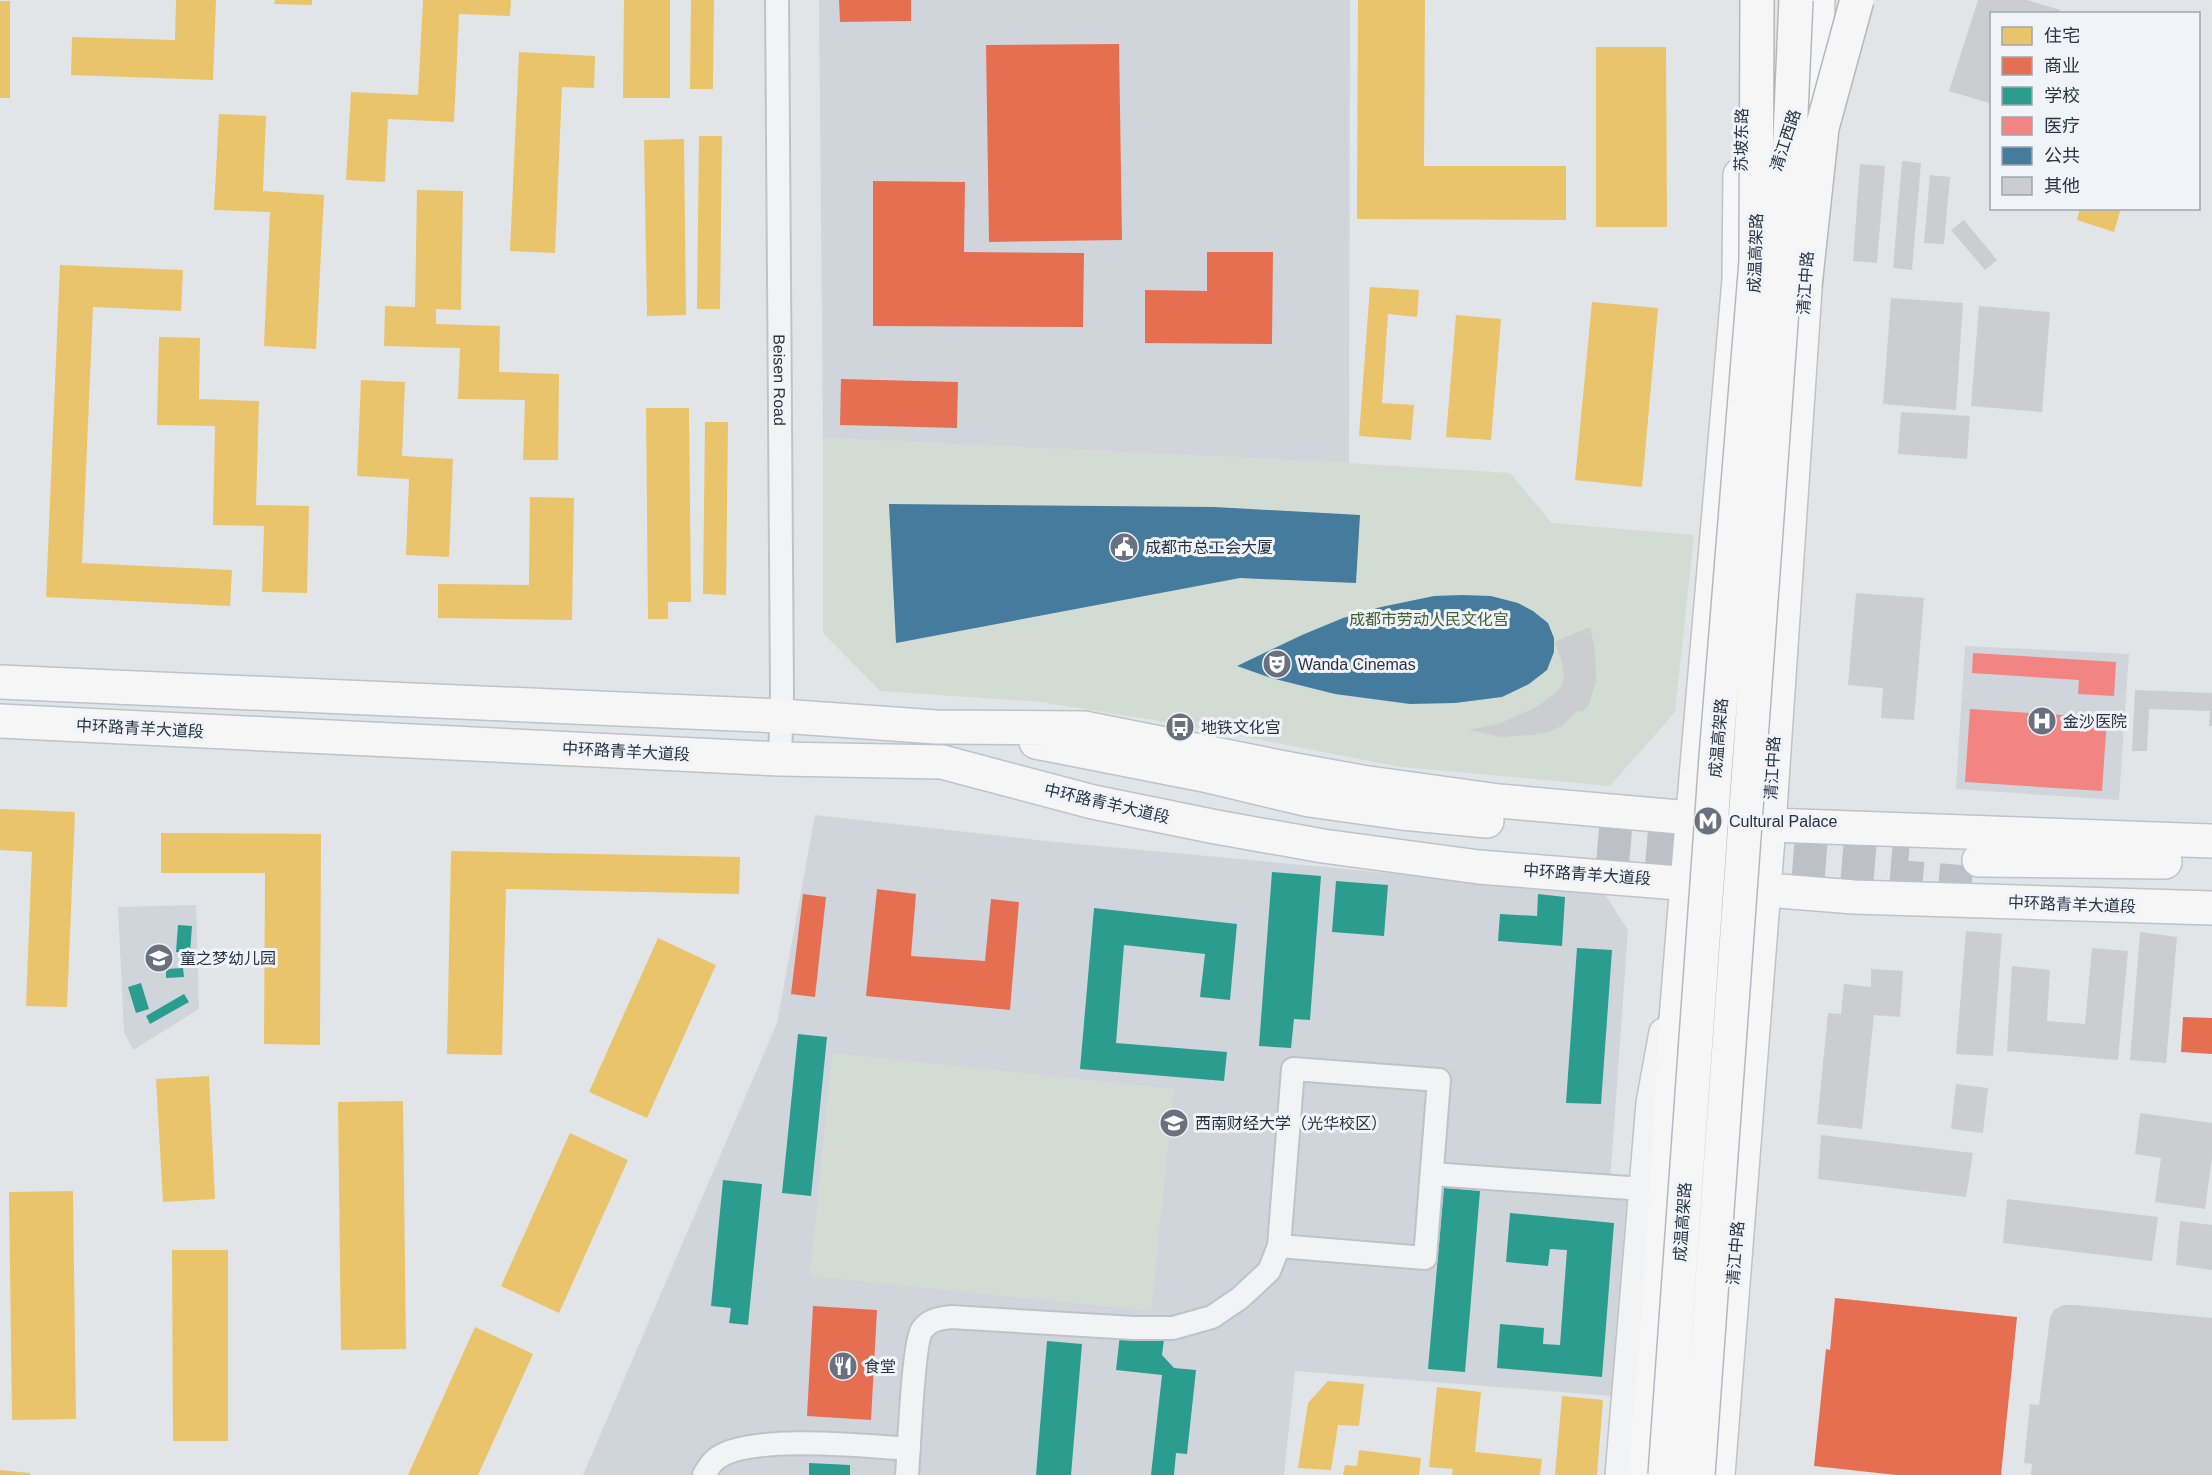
<svg xmlns="http://www.w3.org/2000/svg" width="2212" height="1475" viewBox="0 0 2212 1475" font-family="Helvetica,'Noto Sans SC',sans-serif">
	<style>
		.built { fill: #d0d5db }
		.green { fill: #d3dcd3 }
		.homes { fill: #e9c46a }
		.shops { fill: #e76f51 }
		.schools { fill: #2a9d8f }
		.health { fill: #f28482 }
		.public { fill: #457b9d }
		.building { fill: #cbcdd0 }
		.lines { fill: none; stroke-linecap: round; stroke-linejoin: round }
		.primary-tunnel { stroke: #bdc1c7; stroke-width: 33; stroke-dasharray: 33 16; stroke-linecap: butt }
		.minor-casing { stroke: #c0c3c6; stroke-width: 26 }
		.tertiary-casing { stroke: #c0c3c6; stroke-width: 30 }
		.primary-casing { stroke: #bfc2c6; stroke-width: 36 }
		.trunk-casing { stroke: #b4b8bd; stroke-width: 36 }
		.minor { stroke: #f2f3f4; stroke-width: 22 }
		.tertiary { stroke: #f2f3f4; stroke-width: 27 }
		.primary { stroke: #f6f6f7; stroke-width: 33 }
		.trunk { stroke: #f6f6f7; stroke-width: 33 }
		.trunk-bridge-casing { stroke: #b4b8bd; stroke-width: 36; stroke-linecap: butt }
		.trunk-bridge { stroke: #f6f6f7; stroke-width: 33 }
		.labels { text-anchor: middle; stroke-width: 6; stroke-linejoin: round; paint-order: stroke }
		.street-label { font-size: 16px; fill: #273343; stroke: #f0f3f7 }
		.poi-label { font-size: 16px; fill: #273343; stroke: #f0f3f7; text-anchor: start }
		.park-label { font-size: 16px; fill: #3e6034; stroke: #f0f3f7 }
	</style>
	<rect width="100%" height="100%" fill="#e2e5e8"/>
	<!-- built -->
	<path class="built" d="M 819,0 L 1350,0 L 1349,463 L 823,438 Z
		M 1965,646 L 2129,654 L 2119,800 L 1956,789 Z
		M 815,815 L 1056,842 L 1604,893 L 1628,930 L 1609,1196 L 1628,1198 L 1612,1396 L 1295,1371 L 1284,1475 L 583,1475 L 777,1023 Z
		M 196,905 L 199,1009 L 133,1050 L 124,1032 L 118,907 Z"/>
	<!-- green -->
	<path class="green" d="M 823,438 L 1349,463 L 1510,473 L 1552,523 L 1694,535 L 1675,712 L 1610,786 L 1401,767 L 1172,723 L 1040,702 L 880,691 L 823,633 Z
		M 832,1053 L 1174,1089 L 1151,1311 L 810,1276 Z"/>
	<!-- homes -->
	<path class="homes" d="M 176,0 L 216,0 L 213,80 L 71,75 L 72,37 L 175,40 Z
		M 275,0 L 312,0 L 312,5 L 274,4 Z
		M 423,0 L 511,0 L 510,16 L 459,14 L 454,122 L 388,119 L 385,182 L 346,180 L 351,92 L 418,95 Z
		M 624,0 L 670,0 L 670,98 L 623,98 Z
		M 691,0 L 714,0 L 713,89 L 690,89 Z
		M 1358,0 L 1425,0 L 1424,166 L 1566,166 L 1566,220 L 1357,219 Z
		M 0,1 L 10,1 L 10,98 L 0,98 Z
		M 1596,47 L 1666,47 L 1667,227 L 1596,227 Z
		M 519,52 L 595,56 L 594,88 L 562,87 L 555,253 L 510,251 Z
		M 219,114 L 266,116 L 263,191 L 324,195 L 316,349 L 264,346 L 270,212 L 214,210 Z
		M 699,136 L 722,136 L 720,309 L 697,309 Z
		M 684,139 L 686,315 L 647,316 L 644,140 Z
		M 417,190 L 463,191 L 461,310 L 436,309 L 436,324 L 500,326 L 499,372 L 559,374 L 558,460 L 523,460 L 525,400 L 458,399 L 460,348 L 384,346 L 385,306 L 415,307 Z
		M 2080,208 L 2121,208 L 2114,232 L 2077,220 Z
		M 60,265 L 183,270 L 181,311 L 93,307 L 82,563 L 232,570 L 230,606 L 46,597 Z
		M 1370,287 L 1419,290 L 1417,317 L 1388,314 L 1382,403 L 1414,405 L 1411,440 L 1359,436 Z
		M 1592,302 L 1658,308 L 1642,487 L 1575,480 Z
		M 1456,315 L 1501,319 L 1491,440 L 1446,437 Z
		M 159,337 L 200,338 L 199,399 L 259,401 L 256,505 L 309,506 L 307,593 L 262,592 L 264,526 L 213,525 L 215,426 L 157,425 Z
		M 361,380 L 405,382 L 402,456 L 453,459 L 449,557 L 406,555 L 409,479 L 357,476 Z
		M 646,408 L 689,408 L 691,602 L 668,602 L 668,619 L 648,619 Z
		M 705,422 L 728,422 L 726,595 L 703,594 Z
		M 530,497 L 574,498 L 572,620 L 438,618 L 438,584 L 529,585 Z
		M 0,809 L 75,812 L 67,1007 L 26,1006 L 32,852 L 0,850 Z
		M 161,833 L 321,834 L 320,1045 L 264,1044 L 265,873 L 161,873 Z
		M 451,851 L 740,857 L 739,894 L 506,889 L 502,1055 L 447,1054 Z
		M 658,938 L 716,965 L 647,1118 L 589,1092 Z
		M 209,1076 L 215,1199 L 163,1202 L 156,1079 Z
		M 403,1101 L 406,1349 L 341,1350 L 338,1102 Z
		M 570,1133 L 628,1160 L 559,1313 L 501,1286 Z
		M 73,1191 L 76,1419 L 12,1420 L 9,1192 Z
		M 172,1250 L 228,1250 L 228,1441 L 173,1441 Z
		M 475,1327 L 533,1354 L 478,1475 L 408,1475 Z
		M 1328,1381 L 1364,1384 L 1359,1426 L 1338,1425 L 1331,1470 L 1298,1468 L 1308,1403 Z
		M 1437,1387 L 1481,1392 L 1475,1452 L 1542,1459 L 1540,1475 L 1452,1475 L 1453,1469 L 1429,1467 Z
		M 1562,1396 L 1603,1400 L 1597,1475 L 1555,1475 Z
		M 1359,1450 L 1421,1458 L 1419,1475 L 1343,1475 L 1345,1465 L 1357,1466 Z
		M 0,1470 L 30,1473 L 30,1475 L 0,1475 Z"/>
	<!-- shops -->
	<path class="shops" d="M 839,0 L 911,0 L 911,21 L 840,22 Z
		M 1119,44 L 1122,240 L 989,242 L 986,45 Z
		M 873,181 L 965,182 L 964,252 L 1084,253 L 1083,327 L 873,326 Z
		M 1207,252 L 1273,252 L 1272,344 L 1145,343 L 1145,290 L 1207,291 Z
		M 841,379 L 958,382 L 957,428 L 840,425 Z
		M 877,889 L 916,894 L 911,956 L 985,961 L 991,899 L 1019,902 L 1010,1010 L 866,996 Z
		M 803,894 L 826,897 L 815,997 L 791,994 Z
		M 2183,1017 L 2212,1018 L 2212,1054 L 2181,1052 Z
		M 1835,1298 L 2017,1317 L 2001,1475 L 1896,1475 L 1814,1466 L 1826,1349 L 1830,1350 Z
		M 813,1306 L 877,1310 L 871,1420 L 807,1416 Z"/>
	<!-- schools -->
	<path class="schools" d="M 1272,872 L 1321,876 L 1310,1020 L 1294,1019 L 1291,1048 L 1259,1046 Z
		M 1336,881 L 1388,885 L 1384,936 L 1332,932 Z
		M 1538,894 L 1565,897 L 1562,946 L 1498,941 L 1500,914 L 1537,916 Z
		M 1094,908 L 1237,924 L 1230,1000 L 1200,997 L 1205,954 L 1124,945 L 1116,1043 L 1227,1052 L 1224,1081 L 1080,1069 Z
		M 178,925 L 192,926 L 190,953 L 176,952 Z
		M 1577,948 L 1612,950 L 1601,1104 L 1566,1103 Z
		M 183,968 L 184,977 L 166,978 L 166,969 Z
		M 141,983 L 149,1009 L 136,1013 L 128,987 Z
		M 184,994 L 189,1002 L 150,1024 L 146,1016 Z
		M 798,1034 L 827,1037 L 811,1196 L 782,1193 Z
		M 723,1180 L 762,1184 L 748,1325 L 729,1323 L 731,1308 L 711,1306 Z
		M 1444,1188 L 1480,1191 L 1465,1372 L 1428,1369 Z
		M 1510,1213 L 1614,1223 L 1602,1377 L 1497,1368 L 1500,1324 L 1544,1328 L 1543,1344 L 1560,1345 L 1567,1250 L 1550,1249 L 1548,1266 L 1506,1262 Z
		M 1120,1334 L 1164,1339 L 1162,1355 L 1174,1368 L 1196,1370 L 1187,1454 L 1176,1453 L 1174,1475 L 1151,1475 L 1162,1375 L 1116,1370 Z
		M 1047,1341 L 1082,1344 L 1071,1475 L 1036,1475 Z
		M 809,1463 L 850,1465 L 850,1475 L 809,1475 Z"/>
	<!-- health -->
	<path class="health" d="M 1973,653 L 2116,662 L 2114,696 L 2078,694 L 2079,680 L 1972,673 Z
		M 1970,709 L 2107,718 L 2102,791 L 1965,782 Z"/>
	<!-- public -->
	<path class="public" d="M 889,504 L 1214,507 L 1360,515 L 1356,583 L 1240,578 L 896,643 Z
		M 1462,595 L 1491,596 L 1518,603 L 1533,611 L 1548,623 L 1554,638 L 1554,652 L 1547,670 L 1529,684 L 1502,697 L 1455,703 L 1410,704 L 1335,694 L 1271,678 L 1237,666 L 1302,635 L 1343,618 L 1381,607 L 1434,596 Z"/>
	<!-- building -->
	<path class="building" d="M 1978,0 L 2027,0 L 2060,10 L 2059,14 L 1992,14 L 1992,104 L 1949,91 Z
		M 1902,161 L 1921,163 L 1912,270 L 1893,268 Z
		M 1860,164 L 1885,166 L 1877,263 L 1853,261 Z
		M 1930,175 L 1950,177 L 1944,244 L 1924,243 Z
		M 1964,220 L 1997,260 L 1985,270 L 1951,230 Z
		M 1891,298 L 1963,303 L 1956,410 L 1883,404 Z
		M 1979,306 L 2050,312 L 2042,412 L 1971,406 Z
		M 1901,412 L 1970,416 L 1967,459 L 1898,454 Z
		M 1856,593 L 1924,598 L 1914,720 L 1881,718 L 1883,688 L 1848,685 Z
		M 1590,627 L 1595,651 L 1596,681 L 1589,705 L 1581,713 L 1578,710 L 1563,725 L 1548,732 L 1531,735 L 1502,737 L 1468,730 L 1501,723 L 1538,706 L 1555,693 L 1561,687 L 1564,678 L 1561,659 L 1554,642 Z
		M 2135,690 L 2212,693 L 2212,726 L 2209,726 L 2210,711 L 2149,709 L 2147,751 L 2132,751 Z
		M 1966,931 L 2002,934 L 1993,1056 L 1956,1054 Z
		M 2140,932 L 2177,937 L 2166,1063 L 2130,1060 Z
		M 2092,948 L 2128,951 L 2118,1060 L 2007,1051 L 2012,966 L 2050,970 L 2047,1021 L 2085,1024 Z
		M 1871,969 L 1903,971 L 1900,1017 L 1874,1015 L 1862,1129 L 1817,1124 L 1828,1013 L 1841,1014 L 1844,984 L 1871,987 Z
		M 1956,1084 L 1988,1088 L 1983,1133 L 1951,1129 Z
		M 2140,1113 L 2212,1123 L 2212,1158 L 2205,1209 L 2155,1202 L 2161,1158 L 2135,1154 Z
		M 1821,1135 L 1973,1153 L 1966,1197 L 1818,1179 Z
		M 2007,1199 L 2158,1217 L 2152,1261 L 2003,1243 Z
		M 2180,1221 L 2212,1225 L 2212,1270 L 2176,1265 Z
		M 2063,1305 L 2075,1305 L 2212,1318 L 2212,1475 L 2031,1475 L 2032,1464 L 2024,1463 L 2030,1404 L 2039,1405 L 2050,1317 L 2054,1310 Z"/>
	<g class="lines">
		<!-- primary-tunnel -->
		<path class="primary-tunnel" d="M 1599,828 L 1909,854
			M 1597,852 L 1978,883"/>
		<!-- minor casing -->
		<g class="minor-casing">
			<g id="minor">
				<path id="s1" d="M 777,0 L 782,694 L 780,759"/>
				<path d="M 1293,1069 L 1439,1080 L 1425,1258 L 1279,1246 Z"/>
				<path d="M 1432,1174 L 1643,1189"/>
				<path d="M 704,1475 C 707,1470 710,1464 715,1460 C 744,1433 869,1446 909,1449"/>
				<path d="M 907,1475 C 909,1451 913,1343 922,1330 C 930,1319 939,1319 951,1317 L 1134,1328 L 1173,1328 L 1212,1317 L 1240,1298 L 1269,1271 L 1279,1246"/>
			</g>
		</g>
		<!-- tertiary casing -->
		<g class="tertiary-casing">
			<path id="tertiary" d="M 1619,1475 L 1650,1103 L 1663,1032"/>
		</g>
		<!-- primary casing -->
		<g class="primary-casing">
			<path id="primary" d="M 1815,133 L 1818,0
				M 0,682 L 781,716 L 936,727 L 1084,728 L 1295,770 L 1362,782 L 1499,801 L 1769,825 L 2212,841
				M 0,721 L 780,759 L 942,762 L 1093,802 L 1216,827 L 1323,846 L 1479,867 L 1854,897 L 2212,908
				M 1036,742 L 1204,775 L 1309,800 L 1402,813 L 1487,821
				M 1979,860 L 2165,862
				M 1675,1048 L 1676,1019 L 1687,882 L 1739,280 L 1740,175
				M 1718,1475 L 1769,825 L 1807,259"/>
		</g>
		<!-- trunk casing -->
		<g class="trunk-casing">
			<path id="trunk" d="M 1645,1475 L 1659,1306 L 1676,1019"/>
		</g>
		<!-- minor -->
		<use href="#minor" class="minor"/>
		<!-- tertiary -->
		<use href="#tertiary" class="tertiary"/>
		<!-- primary -->
		<use href="#primary" class="primary"/>
		<!-- trunk -->
		<use href="#trunk" class="trunk"/>
		<!-- trunk-bridge casing -->
		<g class="trunk-bridge-casing">
			<path id="trunk-bridge" d="M 1805,286 L 1822,128 L 1857,0
				M 1665,1475 L 1716,757 L 1756,261 L 1757,0
				M 1698,1475 L 1783,295 L 1796,0"/>
		</g>
		<!-- trunk-bridge -->
		<use href="#trunk-bridge" class="trunk-bridge"/>
	</g>
	<!-- icons -->
	<defs>
		<g id="civic-disc" transform="scale(1.5)"><circle r="9.5" fill="#68717d" stroke="#f0f3f7"/><path d="M-.6-6.5H3V-4.5H.6V-3L4-1V1h2V6H-6V1h2V-1L-.6-3ZM-1.2 2.5V6h2.4V2.5Z" fill="#fff"/></g>
		<g id="theatre-disc" transform="scale(1.5)"><circle r="9.5" fill="#68717d" stroke="#f0f3f7"/><path d="M-5-5.5Q0-4 5-5.5V0Q5 5 0 6Q-5 5-5 0ZM-3.3-2.5H-1v1.5H-3.3ZM1-2.5H3.3v1.5H1ZM-2.8 1Q0 5.5 2.8 1Z" fill="#fff"/></g>
		<g id="hospital-disc" transform="scale(1.5)"><circle r="9.5" fill="#68717d" stroke="#f0f3f7"/><path d="M-5-5h3v3.5h4V-5h3V5h-3V1.5h-4V5h-3Z" fill="#fff"/></g>
		<g id="bus-disc" transform="scale(1.5)"><circle r="9.5" fill="#68717d" stroke="#f0f3f7"/><path d="M-5-6H5V4H4V6H2V4H-2V6H-4V4H-5ZM-3.5-4V0h7V-4ZM-3.5 1.2v1.5H-2V1.2ZM2 1.2v1.5H3.5V1.2Z" fill="#fff"/></g>
		<g id="metro-disc" transform="scale(1.5)"><circle r="9.5" fill="#68717d" stroke="#f0f3f7"/><path d="M-5.5 5V-5H-3L0 0L3-5H5.5V5H3V-.5L0 4L-3-.5V5Z" fill="#fff"/></g>
		<g id="school-disc" transform="scale(1.5)"><circle r="9.5" fill="#68717d" stroke="#f0f3f7"/><path d="M0-5L7-2L0 1L-7-2ZM-4 1L0 2.5L4 1V4Q0 6-4 4Z" fill="#fff"/></g>
		<g id="university-disc" transform="scale(1.5)"><circle r="9.5" fill="#68717d" stroke="#f0f3f7"/><path d="M0-5L7-2L0 1L-7-2ZM-4 1L0 2.5L4 1V4Q0 6-4 4Z" fill="#fff"/></g>
		<g id="restaurant-disc" transform="scale(1.5)"><circle r="9.5" fill="#68717d" stroke="#f0f3f7"/><path d="M-5-6h1v4h1v-4h1v4h1v-4h1v5L-1.5 .5V6h-2V.5L-5-1ZM5-6V6H3V1.5H1.5Q1.5-4 5-6Z" fill="#fff"/></g>
	</defs>
	<g fill-rule="evenodd">
		<use href="#civic-disc" x="1124" y="547"/>
		<use href="#theatre-disc" x="1277" y="664"/>
		<use href="#hospital-disc" x="2042" y="721"/>
		<use href="#bus-disc" x="1180" y="727"/>
		<use href="#metro-disc" x="1708" y="821"/>
		<use href="#school-disc" x="159" y="958"/>
		<use href="#university-disc" x="1174" y="1123"/>
		<use href="#restaurant-disc" x="843" y="1366"/>
	</g>
	<g class="labels">
		<!-- street labels -->
		<g class="street-label">
			<text transform="translate(1741 140) rotate(-89)" y="6">苏坡东路</text>
			<text transform="translate(1785 140) rotate(-72)" y="6">清江西路</text>
			<text transform="translate(1755 253) rotate(-88)" y="6">成温高架路</text>
			<text transform="translate(1805 283) rotate(-86)" y="6">清江中路</text>
			<text dy="6" stroke="none"><textPath href="#s1" startOffset="380">Beisen Road</textPath></text>
			<text transform="translate(140 728) rotate(3)" y="6">中环路青羊大道段</text>
			<text transform="translate(1718 738) rotate(-85)" y="6">成温高架路</text>
			<text transform="translate(626 751) rotate(3)" y="6">中环路青羊大道段</text>
			<text transform="translate(1772 768) rotate(-87)" y="6">清江中路</text>
			<text transform="translate(1107 803) rotate(13)" y="6">中环路青羊大道段</text>
			<text transform="translate(1587 874) rotate(4)" y="6">中环路青羊大道段</text>
			<text transform="translate(2072 904) rotate(2)" y="6">中环路青羊大道段</text>
			<text transform="translate(1682 1222) rotate(-86)" y="6">成温高架路</text>
			<text transform="translate(1735 1253) rotate(-85)" y="6">清江中路</text>
		</g>
		<!-- poi labels -->
		<g class="poi-label">
			<text x="1145" y="553">成都市总工会大厦</text>
			<text x="1298" y="670">Wanda Cinemas</text>
			<text x="2063" y="727">金沙医院</text>
			<text x="1201" y="733">地铁文化宫</text>
			<text x="1729" y="827">Cultural Palace</text>
			<text x="180" y="964">童之梦幼儿园</text>
			<text x="1195" y="1129">西南财经大学（光华校区）</text>
			<text x="864" y="1372">食堂</text>
		</g>
		<!-- park labels -->
		<g class="park-label">
			<text x="1429" y="625">成都市劳动人民文化宫</text>
		</g>
	</g>
	<!-- legend -->
	<rect x="1990" y="12" width="210" height="198" fill="#f0f3f7" stroke="#a0a6af" stroke-width="1.5"/>
	<rect x="2002" y="27" width="30" height="18" fill="#e9c46a" stroke="#a0a6af" stroke-width="1.5"/>
	<text x="2044" y="42" font-size="18" fill="#273343">住宅</text>
	<rect x="2002" y="57" width="30" height="18" fill="#e76f51" stroke="#a0a6af" stroke-width="1.5"/>
	<text x="2044" y="72" font-size="18" fill="#273343">商业</text>
	<rect x="2002" y="87" width="30" height="18" fill="#2a9d8f" stroke="#a0a6af" stroke-width="1.5"/>
	<text x="2044" y="102" font-size="18" fill="#273343">学校</text>
	<rect x="2002" y="117" width="30" height="18" fill="#f28482" stroke="#a0a6af" stroke-width="1.5"/>
	<text x="2044" y="132" font-size="18" fill="#273343">医疗</text>
	<rect x="2002" y="147" width="30" height="18" fill="#457b9d" stroke="#a0a6af" stroke-width="1.5"/>
	<text x="2044" y="162" font-size="18" fill="#273343">公共</text>
	<rect x="2002" y="177" width="30" height="18" fill="#cbcdd0" stroke="#a0a6af" stroke-width="1.5"/>
	<text x="2044" y="192" font-size="18" fill="#273343">其他</text>
</svg>
